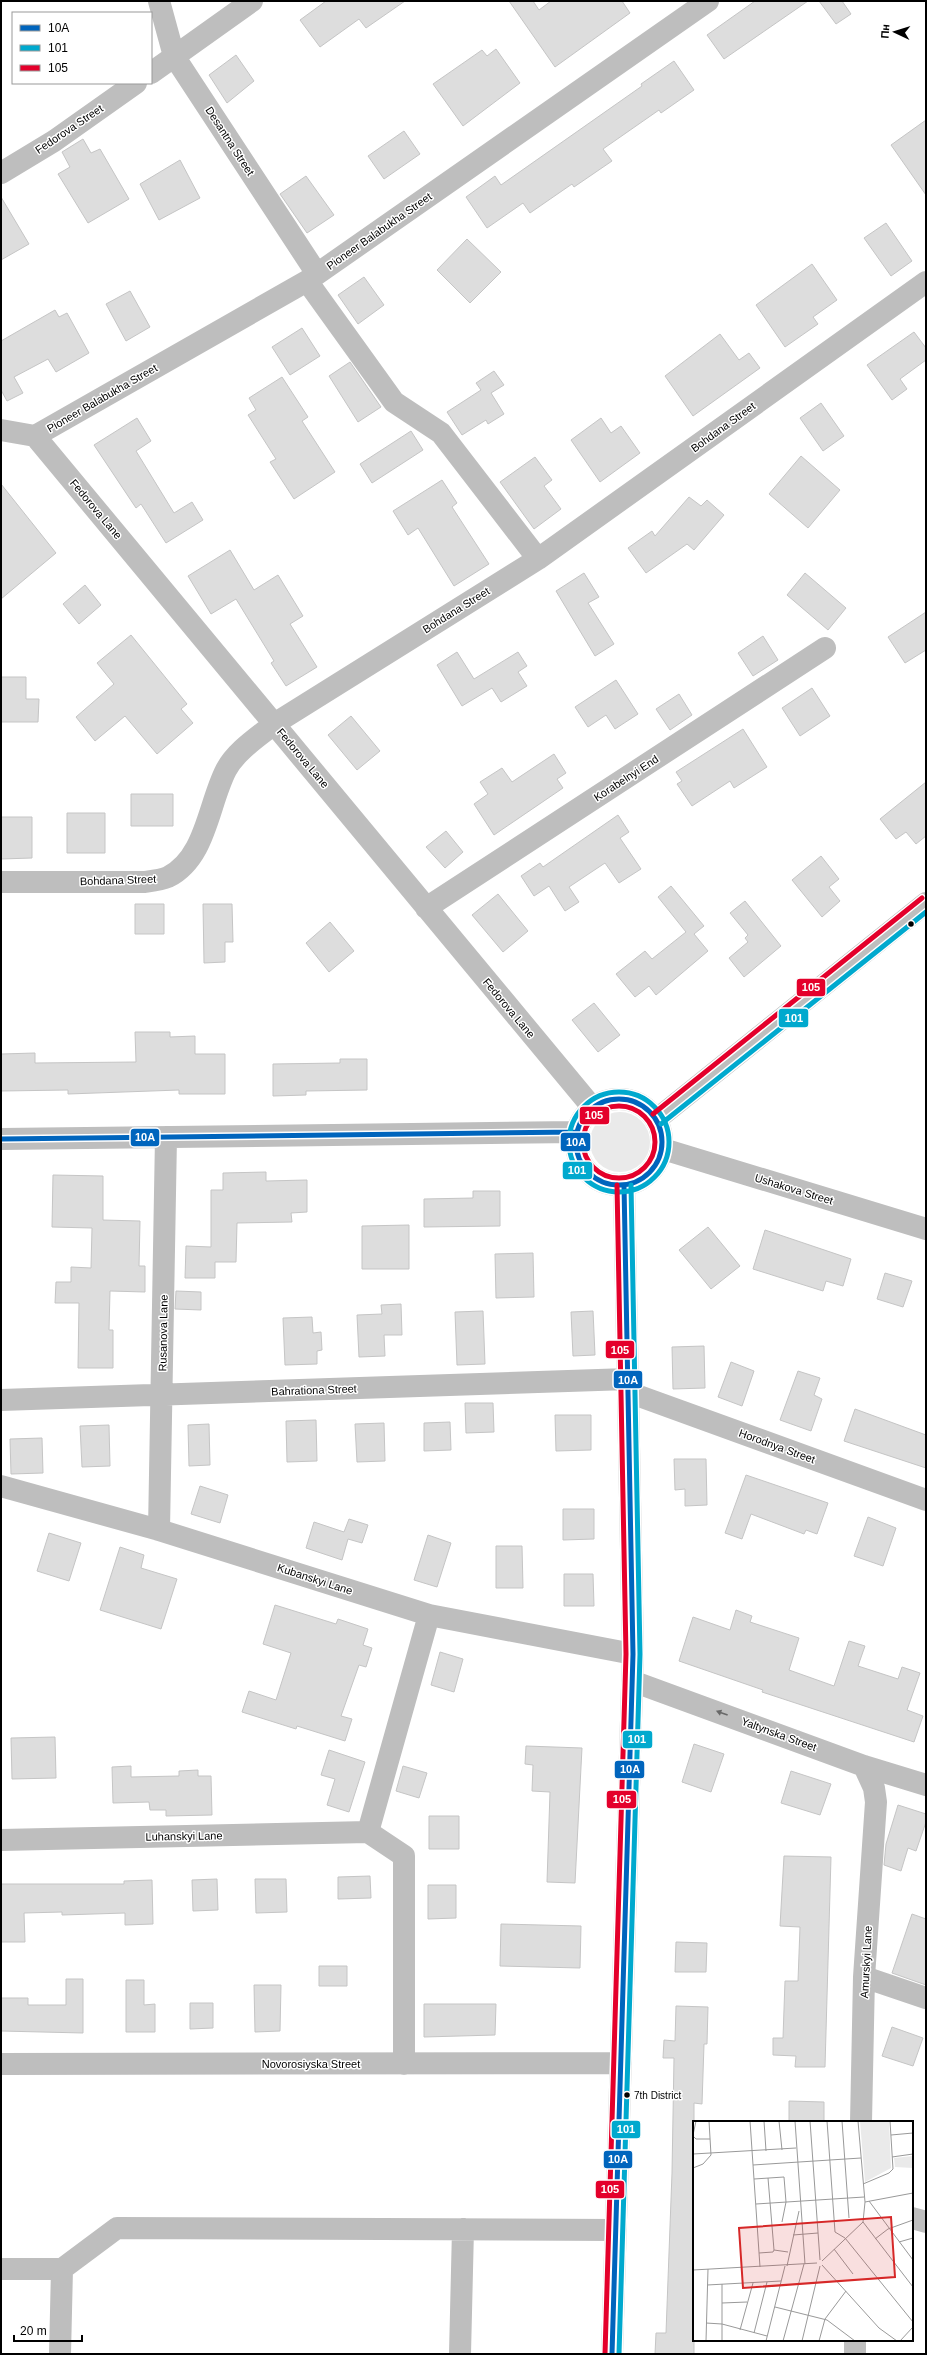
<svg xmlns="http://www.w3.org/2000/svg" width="927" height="2355" viewBox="0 0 927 2355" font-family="Arial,sans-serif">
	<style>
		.green { fill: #eaeaea }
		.building { fill: #ddd; stroke: #c5c5c5 }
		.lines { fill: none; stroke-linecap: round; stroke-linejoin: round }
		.minor { stroke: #bebebe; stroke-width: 22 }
		.bus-1-casing { stroke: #fff; stroke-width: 8 }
		.bus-2-casing { stroke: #fff; stroke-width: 8 }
		.bus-3-casing { stroke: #fff; stroke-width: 8 }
		.bus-1 { stroke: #0065bd; stroke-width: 5 }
		.bus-2 { stroke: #00a9ce; stroke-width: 5 }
		.bus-3 { stroke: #e4002b; stroke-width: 5 }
		.oneway { fill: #686868 }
		.bus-dot { fill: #000; stroke: #fff; stroke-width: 1.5 }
		.labels { text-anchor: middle; stroke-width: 3; stroke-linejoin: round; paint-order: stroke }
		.bus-label { font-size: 10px; fill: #000; stroke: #fff; text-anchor: start }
		.street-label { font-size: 11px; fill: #000; stroke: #fff }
		.inset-road { fill: none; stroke: #999; stroke-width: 1 }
		.view { fill: #d62828; fill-opacity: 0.15; stroke: #d62828; stroke-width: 2 }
		.inset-edge { fill: none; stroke: #000; stroke-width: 2 }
		.line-badge { stroke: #fff; stroke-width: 1.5 }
		.badge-label { font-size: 11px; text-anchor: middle; font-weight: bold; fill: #fff }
	</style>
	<rect width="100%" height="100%" fill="#fff"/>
	<!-- green -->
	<path class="green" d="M590 1142a30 30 0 1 1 60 0a30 30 0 1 1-60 0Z"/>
	<!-- building -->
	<path class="building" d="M 326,1 L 405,1 L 366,28 L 359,19 L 320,47 L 300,20 Z
		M 509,1 L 533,1 L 539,10 L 551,1 L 622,1 L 630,13 L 555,67 Z
		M 755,1 L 808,1 L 724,59 L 707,35 Z
		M 819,1 L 842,1 L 851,14 L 836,24 Z
		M 496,49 L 520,83 L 463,126 L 433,84 L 482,50 L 487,56 Z
		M 236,55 L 254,81 L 227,103 L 209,75 Z
		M 674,61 L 694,90 L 661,113 L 659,110 L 603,149 L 612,161 L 574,187 L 572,184 L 530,213 L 523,203 L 487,228 L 466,197 L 495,176 L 501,185 L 642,86 L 641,84 Z
		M 926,120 L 926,195 L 891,145 Z
		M 404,131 L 420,154 L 384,179 L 368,156 Z
		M 83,139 L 91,153 L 100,149 L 129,199 L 88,223 L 58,174 L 70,167 L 62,152 Z
		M 180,160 L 200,198 L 159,220 L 140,184 Z
		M 306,176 L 334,215 L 307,233 L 280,194 Z
		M 1,197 L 29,244 L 1,260 Z
		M 886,223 L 912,261 L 891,276 L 864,238 Z
		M 467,239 L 501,272 L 470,303 L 437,270 Z
		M 812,264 L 837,300 L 813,317 L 818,324 L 785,347 L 756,305 Z
		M 364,277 L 384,305 L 358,324 L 338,295 Z
		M 130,291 L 150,327 L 126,341 L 106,304 Z
		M 55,310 L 59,317 L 67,313 L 89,353 L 56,372 L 48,359 L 14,377 L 23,393 L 7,401 L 1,390 L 1,341 Z
		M 302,328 L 320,356 L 290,375 L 272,347 Z
		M 914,332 L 926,348 L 926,360 L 900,379 L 907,389 L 892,400 L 867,365 Z
		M 720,334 L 739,360 L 749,353 L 760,368 L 693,416 L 665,376 Z
		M 350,362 L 381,407 L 358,422 L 329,376 Z
		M 494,371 L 504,385 L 491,393 L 504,414 L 488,424 L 486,420 L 462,435 L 447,412 L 481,390 L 476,383 Z
		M 282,377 L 308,417 L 302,421 L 335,472 L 294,499 L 270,462 L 276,459 L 248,415 L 256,410 L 249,398 Z
		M 821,403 L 844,436 L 823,451 L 800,418 Z
		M 137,418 L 151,441 L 136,451 L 174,513 L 192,502 L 203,520 L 166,543 L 141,504 L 136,508 L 94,445 Z
		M 601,418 L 611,433 L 621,426 L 640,453 L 600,482 L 571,440 Z
		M 411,431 L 423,450 L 372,483 L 360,464 Z
		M 801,456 L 840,490 L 808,528 L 769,494 Z
		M 535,457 L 552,480 L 544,486 L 561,509 L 534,529 L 500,482 Z
		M 442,480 L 457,503 L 452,507 L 489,564 L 454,586 L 418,528 L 408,535 L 393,511 Z
		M 1,484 L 56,553 L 1,599 Z
		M 689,497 L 701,506 L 707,500 L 724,515 L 694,550 L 687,544 L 646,573 L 628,548 L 652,531 L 655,536 Z
		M 230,550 L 254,590 L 278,575 L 303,616 L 290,624 L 317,667 L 286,686 L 271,663 L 274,661 L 236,599 L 211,614 L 188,576 Z
		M 584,573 L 599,597 L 588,603 L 614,644 L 595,656 L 556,591 Z
		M 805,573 L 846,608 L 828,630 L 787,595 Z
		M 85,585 L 101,605 L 79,624 L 63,604 Z
		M 926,612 L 926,650 L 905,663 L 888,637 Z
		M 131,635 L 187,704 L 181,709 L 193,723 L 157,754 L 125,716 L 95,741 L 76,717 L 114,684 L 97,663 Z
		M 763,636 L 778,660 L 753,676 L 738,653 Z
		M 457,652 L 474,679 L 518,652 L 527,666 L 518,672 L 527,686 L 501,702 L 492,688 L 462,706 L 437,665 Z
		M 1,677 L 26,677 L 26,699 L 39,699 L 38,722 L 1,722 Z
		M 616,680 L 638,714 L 615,729 L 606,715 L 588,727 L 575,707 Z
		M 812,688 L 830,716 L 800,736 L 782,708 Z
		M 679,694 L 692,715 L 670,730 L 656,709 Z
		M 351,716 L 380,751 L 357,770 L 328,735 Z
		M 743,729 L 767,767 L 734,788 L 730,781 L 692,806 L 677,784 L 682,781 L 676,772 Z
		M 554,754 L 566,773 L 557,779 L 563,788 L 494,835 L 474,804 L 488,794 L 480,782 L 502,768 L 512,782 Z
		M 926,782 L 926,836 L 916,844 L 906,832 L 896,839 L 880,819 Z
		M 131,794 L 173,794 L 173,826 L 131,826 Z
		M 67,813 L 105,813 L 105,853 L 67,853 Z
		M 618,815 L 629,832 L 620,838 L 641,869 L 619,883 L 605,863 L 569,887 L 579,902 L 565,911 L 549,886 L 534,896 L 521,876 L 540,863 L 543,867 Z
		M 1,817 L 32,817 L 32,858 L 1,859 Z
		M 446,831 L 463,852 L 445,868 L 426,847 Z
		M 821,856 L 839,879 L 829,887 L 840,901 L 822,917 L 792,880 Z
		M 671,886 L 704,926 L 694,934 L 708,951 L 656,995 L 649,986 L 635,997 L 616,974 L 645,951 L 652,959 L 686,932 L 658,897 Z
		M 498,894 L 528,931 L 503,952 L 472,915 Z
		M 745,901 L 781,946 L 744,977 L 729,958 L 748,942 L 745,938 L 748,935 L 730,913 Z
		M 135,904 L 164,904 L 164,934 L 135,934 Z
		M 203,904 L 232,904 L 233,942 L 225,942 L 225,962 L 204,963 Z
		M 330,922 L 354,951 L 329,972 L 306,943 Z
		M 594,1003 L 620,1035 L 598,1052 L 572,1020 Z
		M 135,1032 L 170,1032 L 170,1037 L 195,1036 L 195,1054 L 225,1054 L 225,1094 L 179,1094 L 179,1090 L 68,1094 L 68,1090 L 1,1091 L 1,1054 L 35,1053 L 35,1063 L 136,1062 Z
		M 340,1059 L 367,1059 L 367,1090 L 306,1091 L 306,1095 L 273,1096 L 273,1064 L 340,1063 Z
		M 266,1172 L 266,1181 L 307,1180 L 307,1212 L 291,1213 L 292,1222 L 237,1223 L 236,1262 L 215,1262 L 215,1278 L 185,1278 L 186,1246 L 211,1247 L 211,1190 L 223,1190 L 223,1173 Z
		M 53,1175 L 103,1176 L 103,1220 L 140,1221 L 139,1266 L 145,1266 L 145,1292 L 110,1291 L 109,1330 L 113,1330 L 113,1368 L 78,1368 L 79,1303 L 55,1303 L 56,1282 L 71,1282 L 71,1267 L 91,1268 L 92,1228 L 52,1227 Z
		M 473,1191 L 500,1191 L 500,1226 L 424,1227 L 424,1199 L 473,1198 Z
		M 409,1225 L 409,1269 L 362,1269 L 362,1226 Z
		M 708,1227 L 740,1266 L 711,1289 L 679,1250 Z
		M 765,1230 L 851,1259 L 843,1286 L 826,1281 L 823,1291 L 753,1269 Z
		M 533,1253 L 534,1297 L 496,1298 L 495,1254 Z
		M 885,1273 L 912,1281 L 903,1307 L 877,1299 Z
		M 176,1291 L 201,1292 L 201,1310 L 175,1309 Z
		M 401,1304 L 402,1335 L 384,1335 L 385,1356 L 359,1357 L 357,1315 L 382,1314 L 381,1305 Z
		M 483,1311 L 485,1364 L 457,1365 L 455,1312 Z
		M 593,1311 L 595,1355 L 573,1356 L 571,1312 Z
		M 312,1317 L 313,1333 L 321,1332 L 322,1350 L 317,1351 L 317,1364 L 285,1365 L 283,1318 Z
		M 704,1346 L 705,1388 L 673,1389 L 672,1347 Z
		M 731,1362 L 754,1371 L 742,1406 L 718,1397 Z
		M 798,1371 L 820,1378 L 814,1395 L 822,1399 L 811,1431 L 780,1420 Z
		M 465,1403 L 493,1403 L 494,1432 L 466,1433 Z
		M 855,1409 L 926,1435 L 926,1468 L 844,1441 Z
		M 555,1415 L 591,1415 L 591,1450 L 556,1451 Z
		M 316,1420 L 317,1461 L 287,1462 L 286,1421 Z
		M 450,1422 L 451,1450 L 424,1451 L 424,1423 Z
		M 384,1423 L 385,1461 L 357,1462 L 355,1424 Z
		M 209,1424 L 210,1465 L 189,1466 L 188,1425 Z
		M 109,1425 L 110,1466 L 82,1467 L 80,1426 Z
		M 42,1438 L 43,1473 L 11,1474 L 10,1439 Z
		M 674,1459 L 706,1459 L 707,1505 L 685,1506 L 685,1489 L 675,1490 Z
		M 746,1475 L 828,1503 L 817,1534 L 806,1530 L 804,1534 L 751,1514 L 742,1539 L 725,1533 Z
		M 200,1486 L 228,1495 L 220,1523 L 191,1514 Z
		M 563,1509 L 594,1509 L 594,1539 L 563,1540 Z
		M 868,1517 L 896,1528 L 883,1566 L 854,1556 Z
		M 349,1519 L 368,1525 L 362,1543 L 348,1539 L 342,1560 L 306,1548 L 314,1522 L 344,1532 Z
		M 49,1533 L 81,1543 L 69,1581 L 37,1571 Z
		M 428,1535 L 451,1543 L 437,1587 L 414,1580 Z
		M 496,1546 L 522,1546 L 523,1588 L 496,1588 Z
		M 120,1547 L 144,1555 L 141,1568 L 177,1579 L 161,1629 L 100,1610 Z
		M 564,1574 L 593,1574 L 594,1606 L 564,1606 Z
		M 275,1605 L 336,1624 L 338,1619 L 368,1629 L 363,1645 L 372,1648 L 366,1667 L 359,1665 L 341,1716 L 352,1719 L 345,1741 L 297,1726 L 296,1729 L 242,1712 L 249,1691 L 276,1700 L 291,1653 L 263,1644 Z
		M 736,1610 L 752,1616 L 750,1622 L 799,1638 L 789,1670 L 834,1686 L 849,1641 L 865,1646 L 858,1666 L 898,1679 L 902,1667 L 920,1673 L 907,1710 L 923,1716 L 914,1742 L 762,1692 L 763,1690 L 679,1661 L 693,1617 L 730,1630 Z
		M 440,1652 L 463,1659 L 454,1692 L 431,1685 Z
		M 55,1737 L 56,1778 L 12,1779 L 11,1738 Z
		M 694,1744 L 724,1754 L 711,1792 L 682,1782 Z
		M 526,1746 L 582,1748 L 575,1883 L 547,1882 L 550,1792 L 532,1791 L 533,1765 L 525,1764 Z
		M 329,1750 L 365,1762 L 349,1812 L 327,1805 L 335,1779 L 321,1775 Z
		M 131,1766 L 131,1777 L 179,1776 L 179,1771 L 198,1770 L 198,1776 L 211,1776 L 212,1815 L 166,1816 L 166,1810 L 150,1810 L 149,1802 L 113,1803 L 112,1767 Z
		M 403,1766 L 427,1773 L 419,1798 L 396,1791 Z
		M 791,1771 L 831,1784 L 820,1815 L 781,1803 Z
		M 898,1805 L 926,1814 L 926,1822 L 916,1851 L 908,1848 L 901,1871 L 884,1865 L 886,1844 Z
		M 429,1816 L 459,1816 L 459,1849 L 429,1849 Z
		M 784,1856 L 831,1857 L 825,2067 L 795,2067 L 796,2056 L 773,2055 L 773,2038 L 783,2038 L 785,1981 L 798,1981 L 800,1927 L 780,1926 Z
		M 370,1876 L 371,1898 L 338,1899 L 338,1877 Z
		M 217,1879 L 218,1910 L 193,1911 L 192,1880 Z
		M 255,1879 L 286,1879 L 287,1912 L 256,1913 Z
		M 152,1880 L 153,1924 L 125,1925 L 125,1913 L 62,1915 L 62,1912 L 24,1913 L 25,1942 L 1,1942 L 1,1884 L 124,1884 L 124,1881 Z
		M 428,1885 L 456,1885 L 456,1918 L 428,1919 Z
		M 912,1914 L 926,1919 L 926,1985 L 892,1973 Z
		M 501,1924 L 581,1926 L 580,1968 L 500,1966 Z
		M 676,1942 L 707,1943 L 706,1972 L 675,1972 Z
		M 319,1966 L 347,1966 L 347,1986 L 319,1986 Z
		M 66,1979 L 83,1979 L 83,2033 L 1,2031 L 1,1998 L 28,1998 L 28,2005 L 66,2005 Z
		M 126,1980 L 144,1980 L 144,2005 L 155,2004 L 155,2032 L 126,2032 Z
		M 254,1985 L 281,1985 L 280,2031 L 255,2032 Z
		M 190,2003 L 213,2003 L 213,2028 L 190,2029 Z
		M 424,2004 L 496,2004 L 495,2035 L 424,2037 Z
		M 676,2006 L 708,2007 L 707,2044 L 704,2044 L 702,2104 L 694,2103 L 694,2354 L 655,2354 L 656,2333 L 666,2333 L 672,2173 L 674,2058 L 663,2058 L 664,2040 L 675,2041 Z
		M 892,2027 L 923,2038 L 913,2066 L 882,2056 Z
		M 789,2101 L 824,2102 L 824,2122 L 789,2122 Z"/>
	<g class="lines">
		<!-- minor -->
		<path class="minor" d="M 159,1 L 174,56 L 317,274
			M 151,73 L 252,1
			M 1,173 L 54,141 L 136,83
			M 307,281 L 394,402 L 441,433 L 538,559
			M 1,430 L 35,436 L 592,1107
			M 35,436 L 307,281 L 708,1
			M 1,882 L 144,882 C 151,881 161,880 168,877 C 206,858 208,805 226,770 C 236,751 258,737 274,724 L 538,559 L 926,282
			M 426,908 L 825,648
			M576 1142a43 43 0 1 1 86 0a43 43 0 1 1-86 0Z
			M 657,1119 L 926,903
			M 1,1139 L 577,1132
			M 663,1149 L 926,1229
			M 628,1392 L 926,1500
			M 1,1400 L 628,1379
			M 1,1486 L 159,1530 L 429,1615 L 633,1654
			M 159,1530 L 166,1137
			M 632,1681 L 864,1766 L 926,1785
			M 368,1832 L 404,1856 L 404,2064
			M 368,1832 L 429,1615
			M 1,1840 L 368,1832
			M 864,1977 L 926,1998
			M 1,2064 L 621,2063
			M 861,2122 L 864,1977 L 876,1802 L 874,1788 L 864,1766
			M 912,2218 L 926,2222
			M 1,2269 L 62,2269 L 117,2228 L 616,2230
			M 60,2354 L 62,2269
			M 460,2354 L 463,2229
			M 612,2354 L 633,1654 L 624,1185
			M 855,2354 L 855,2340"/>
		<!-- bus-1 casing -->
		<g class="bus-1-casing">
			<path id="bus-1" d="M576 1142a43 43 0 1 1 86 0a43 43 0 1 1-86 0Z
				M 1,1139 L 577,1132
				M 612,2354 L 633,1654 L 624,1185"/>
		</g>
		<!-- bus-2 casing -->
		<g class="bus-2-casing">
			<path id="bus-2" d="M569 1142a50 50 0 1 1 100 0a50 50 0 1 1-100 0Z
				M 661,1124 L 926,912
				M 619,2354 L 640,1654 L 631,1185"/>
		</g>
		<!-- bus-3 casing -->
		<g class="bus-3-casing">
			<path id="bus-3" d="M583 1142a36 36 0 1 1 72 0a36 36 0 1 1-72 0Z
				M 653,1114 L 922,898
				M 605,2354 L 626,1654 L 617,1185"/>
		</g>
		<!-- bus-1 -->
		<use href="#bus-1" class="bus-1"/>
		<!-- bus-2 -->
		<use href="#bus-2" class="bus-2"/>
		<!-- bus-3 -->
		<use href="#bus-3" class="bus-3"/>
	</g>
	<!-- one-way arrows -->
	<defs><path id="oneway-solid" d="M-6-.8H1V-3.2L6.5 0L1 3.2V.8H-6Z"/></defs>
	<use class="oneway" href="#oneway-solid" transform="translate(722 1713) rotate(-160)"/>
	<!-- markers -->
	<g class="bus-dot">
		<circle cx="911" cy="924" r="3.5"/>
		<circle cx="627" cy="2095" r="3.5"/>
	</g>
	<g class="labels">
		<!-- bus labels -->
		<g class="bus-label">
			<text x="634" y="2099">7th District</text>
		</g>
		<!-- street labels -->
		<g class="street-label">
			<text transform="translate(69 129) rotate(-34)" y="4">Fedorova Street</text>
			<text transform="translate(230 141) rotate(57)" y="4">Desantna Street</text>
			<text transform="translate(379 231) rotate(-35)" y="4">Pioneer Balabukha Street</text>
			<text transform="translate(102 398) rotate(-30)" y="4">Pioneer Balabukha Street</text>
			<text transform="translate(723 427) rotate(-36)" y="4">Bohdana Street</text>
			<text transform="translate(96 509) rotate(50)" y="4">Fedorova Lane</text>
			<text transform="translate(456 610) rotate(-32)" y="4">Bohdana Street</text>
			<text transform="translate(303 758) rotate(50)" y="4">Fedorova Lane</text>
			<text transform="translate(626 778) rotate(-33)" y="4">Korabelnyi End</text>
			<text transform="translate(118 880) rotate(-2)" y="4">Bohdana Street</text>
			<text transform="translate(509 1008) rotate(50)" y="4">Fedorova Lane</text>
			<text transform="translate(794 1189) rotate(17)" y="4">Ushakova Street</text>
			<text transform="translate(163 1333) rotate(-89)" y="4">Rusanova Lane</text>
			<text transform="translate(314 1390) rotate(-2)" y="4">Bahrationa Street</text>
			<text transform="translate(777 1446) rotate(20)" y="4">Horodnya Street</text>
			<text transform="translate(315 1579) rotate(18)" y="4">Kubanskyi Lane</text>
			<text transform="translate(779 1734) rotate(20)" y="4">Yaltynska Street</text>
			<text transform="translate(184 1836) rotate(-1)" y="4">Luhanskyi Lane</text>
			<text transform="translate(866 1962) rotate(-87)" y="4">Amurskyi Lane</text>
			<text x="311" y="2068">Novorosiyska Street</text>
		</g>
	</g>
	<!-- overview -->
	<g transform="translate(693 2121)">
		<rect width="220" height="220" fill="#fff"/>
		<path d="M 167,0 L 196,0 L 198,47 L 172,61 ZM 220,35 L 220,47 L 202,46 L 201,37 Z" fill="#eaeaea"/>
		<path class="inset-road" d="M 16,0 L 18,34M 57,0 L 67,146M 71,0 L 73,30M 86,0 L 89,29M 102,0 L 112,143M 117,0 L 127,139M 134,0 L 142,111 L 152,117 L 220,201M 149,0 L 156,97M 0,14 L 3,0M 198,14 L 220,12M 0,15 L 3,18 L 17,18M 0,33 L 103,27M 199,36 L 220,33M 60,44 L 168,37M 0,47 L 10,43 L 18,34M 75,57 L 81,129M 61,58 L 91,56 L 93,81 L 89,101M 170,63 L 196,52 L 200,48 L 197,0M 176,80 L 220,139M 172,81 L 220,72M 63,83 L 171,76M 170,101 L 220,166M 100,114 L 125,112M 182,118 L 195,108 L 220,99M 206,121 L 220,117M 141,128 L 160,153M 81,129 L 95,131M 66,132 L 80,131 L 81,129M 129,140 L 170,101 L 172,81 L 165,0M 129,144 L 186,207 L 204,220M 94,145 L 106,90M 0,149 L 124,142M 14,164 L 88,160M 29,182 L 54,181M 82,186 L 134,199 L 162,220M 13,202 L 29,203 L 74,215M 47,209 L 60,162M 61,212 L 74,161M 13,220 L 15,148M 29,220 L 29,163M 73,220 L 92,145M 90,220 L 111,143M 109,220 L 127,145M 126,220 L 132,198 L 153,170M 207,220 L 220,206"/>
		<path class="view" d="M 198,96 L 202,156 L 50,167 L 46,107 Z"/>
		<rect width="220" height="220" class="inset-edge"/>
	</g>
	<g class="line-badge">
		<rect x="796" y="978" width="30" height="19" rx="4" fill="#e4002b"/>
		<rect x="778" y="1008" width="31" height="20" rx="4" fill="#00a9ce"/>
		<rect x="579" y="1106" width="31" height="19" rx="4" fill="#e4002b"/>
		<rect x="130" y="1128" width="30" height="19" rx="4" fill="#0065bd"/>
		<rect x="560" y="1132" width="31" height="20" rx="4" fill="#0065bd"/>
		<rect x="562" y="1161" width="31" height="19" rx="4" fill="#00a9ce"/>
		<rect x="605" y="1340" width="30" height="19" rx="4" fill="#e4002b"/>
		<rect x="613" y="1370" width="30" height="19" rx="4" fill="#0065bd"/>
		<rect x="622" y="1730" width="31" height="19" rx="4" fill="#00a9ce"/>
		<rect x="614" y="1760" width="31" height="19" rx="4" fill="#0065bd"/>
		<rect x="606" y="1790" width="31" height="19" rx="4" fill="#e4002b"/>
		<rect x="611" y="2120" width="30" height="19" rx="4" fill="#00a9ce"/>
		<rect x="603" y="2150" width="30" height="19" rx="4" fill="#0065bd"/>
		<rect x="595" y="2180" width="30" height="19" rx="4" fill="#e4002b"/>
	</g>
	<g class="badge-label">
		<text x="811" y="991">105</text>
		<text x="794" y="1022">101</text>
		<text x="594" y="1119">105</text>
		<text x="145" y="1141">10А</text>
		<text x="576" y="1146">10А</text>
		<text x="577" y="1174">101</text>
		<text x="620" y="1354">105</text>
		<text x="628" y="1384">10А</text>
		<text x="637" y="1743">101</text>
		<text x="630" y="1773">10А</text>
		<text x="622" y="1803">105</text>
		<text x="626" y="2133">101</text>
		<text x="618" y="2163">10А</text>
		<text x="610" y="2193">105</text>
	</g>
	<!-- border -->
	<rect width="927" height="2355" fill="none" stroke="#000000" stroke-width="4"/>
	<!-- legend -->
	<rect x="12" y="12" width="140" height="72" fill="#ffffff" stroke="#999999"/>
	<rect x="20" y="25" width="20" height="6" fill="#0065bd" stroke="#999999"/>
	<text x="48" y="32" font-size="12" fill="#000000">10А</text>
	<rect x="20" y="45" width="20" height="6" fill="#00a9ce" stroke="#999999"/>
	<text x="48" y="52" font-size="12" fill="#000000">101</text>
	<rect x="20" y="65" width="20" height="6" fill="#e4002b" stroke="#999999"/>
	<text x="48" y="72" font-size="12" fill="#000000">105</text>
	<!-- north arrow -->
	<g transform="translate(895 32) rotate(274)" stroke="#ffffff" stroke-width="3" paint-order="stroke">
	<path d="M0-3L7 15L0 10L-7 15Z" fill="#000000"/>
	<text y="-6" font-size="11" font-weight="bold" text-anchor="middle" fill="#000000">Пн</text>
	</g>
	<!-- scale -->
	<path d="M14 2335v6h68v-6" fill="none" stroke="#000000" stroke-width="2"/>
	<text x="20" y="2335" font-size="12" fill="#000000" stroke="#ffffff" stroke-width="3" paint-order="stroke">20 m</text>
</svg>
